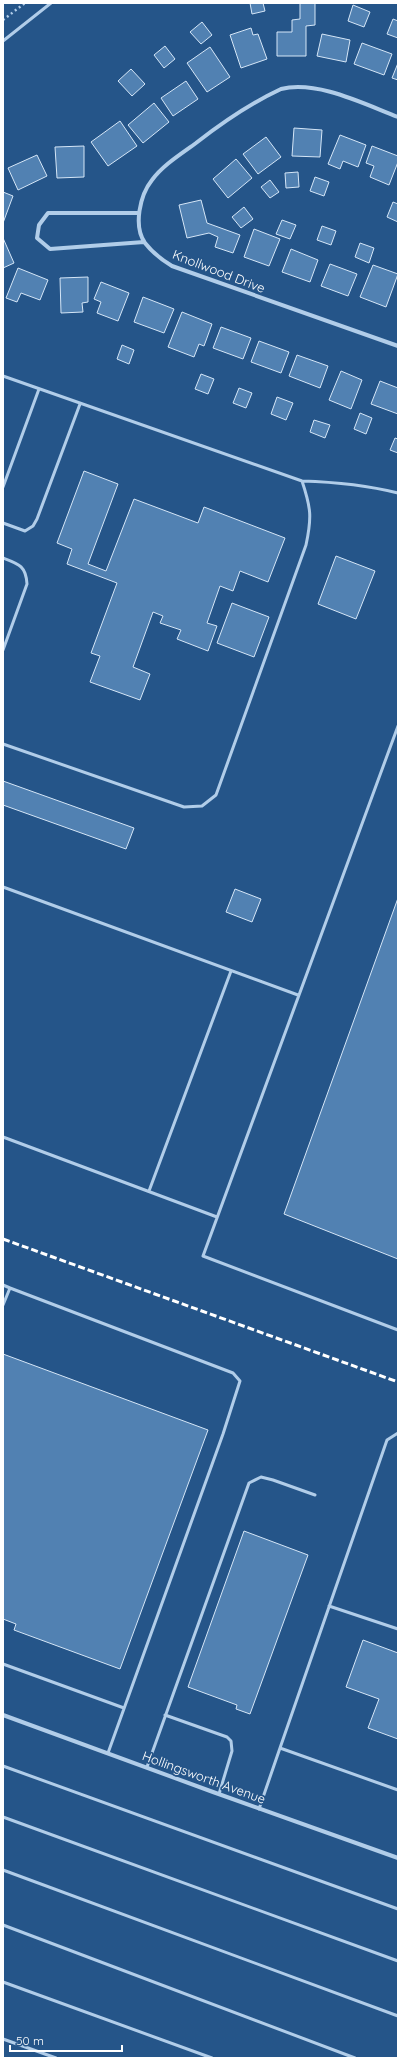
<svg xmlns="http://www.w3.org/2000/svg" width="401" height="2061" viewBox="0 0 401 2061" font-family="Quicksand,sans-serif">
	<style>
		.building { fill: #5181b2; stroke: #d5e6f7 }
		.lines { fill: none; stroke-linecap: round; stroke-linejoin: round }
		.path { stroke: #b1cde9; stroke-width: 2.5; stroke-dasharray: 2 3; stroke-linecap: butt }
		.service { stroke: #b1cde9; stroke-width: 3 }
		.minor { stroke: #b1cde9; stroke-width: 4 }
		.rail { stroke: #fff; stroke-width: 3; stroke-dasharray: 7 3; stroke-linecap: butt }
		.labels { text-anchor: middle; stroke-width: 3.5; stroke-linejoin: round; paint-order: stroke }
		.street-label { font-size: 13px; fill: #fff; stroke: #255589 }
	</style>
	<rect width="100%" height="100%" fill="#255589"/>
	<!-- building -->
	<path class="building" d="M 250,3 L 263,3 L 265,11 L 252,14 Z
		M 300,3 L 315,3 L 315,25 L 306,26 L 306,56 L 277,56 L 277,32 L 292,32 L 292,20 L 300,19 Z
		M 353,5 L 370,12 L 364,27 L 348,21 Z
		M 393,19 L 398,21 L 398,38 L 387,34 Z
		M 202,22 L 212,35 L 201,44 L 190,32 Z
		M 251,28 L 253,35 L 258,34 L 267,59 L 241,68 L 230,35 Z
		M 322,34 L 350,40 L 346,62 L 317,56 Z
		M 362,43 L 392,54 L 384,75 L 354,64 Z
		M 165,46 L 175,59 L 164,68 L 154,55 Z
		M 210,47 L 230,77 L 207,92 L 187,63 Z
		M 398,63 L 398,80 L 392,78 Z
		M 131,69 L 145,84 L 132,96 L 118,81 Z
		M 186,81 L 198,99 L 173,116 L 161,98 Z
		M 154,103 L 169,122 L 143,143 L 128,125 Z
		M 120,121 L 137,146 L 108,166 L 91,142 Z
		M 294,128 L 322,130 L 320,157 L 292,156 Z
		M 340,135 L 366,145 L 358,167 L 343,161 L 340,169 L 328,164 Z
		M 266,137 L 281,157 L 258,174 L 243,154 Z
		M 84,146 L 84,177 L 57,178 L 55,147 Z
		M 372,146 L 398,156 L 398,162 L 389,185 L 370,177 L 374,166 L 366,163 Z
		M 37,155 L 47,176 L 18,190 L 8,168 Z
		M 236,159 L 252,178 L 228,198 L 213,179 Z
		M 298,172 L 299,187 L 286,188 L 285,173 Z
		M 315,177 L 329,182 L 324,196 L 310,191 Z
		M 270,180 L 279,192 L 270,198 L 261,187 Z
		M 3,192 L 13,196 L 3,223 Z
		M 201,200 L 207,223 L 240,235 L 233,253 L 215,247 L 218,237 L 209,233 L 187,238 L 179,205 Z
		M 393,202 L 398,204 L 398,222 L 387,217 Z
		M 244,207 L 253,219 L 241,228 L 232,217 Z
		M 282,220 L 296,225 L 290,239 L 276,234 Z
		M 322,226 L 336,231 L 331,245 L 317,240 Z
		M 254,229 L 280,239 L 269,266 L 244,257 Z
		M 3,238 L 14,263 L 3,268 Z
		M 360,243 L 374,248 L 369,263 L 355,257 Z
		M 291,249 L 318,260 L 310,282 L 282,272 Z
		M 330,264 L 357,274 L 348,296 L 321,286 Z
		M 373,265 L 398,274 L 386,307 L 360,297 Z
		M 18,268 L 48,280 L 40,300 L 21,293 L 17,302 L 6,298 Z
		M 88,277 L 88,302 L 82,303 L 83,312 L 61,313 L 60,278 Z
		M 101,282 L 129,293 L 118,321 L 97,313 L 101,302 L 94,299 Z
		M 143,297 L 174,309 L 164,333 L 134,322 Z
		M 182,312 L 212,324 L 204,346 L 199,344 L 194,357 L 168,347 Z
		M 221,327 L 251,338 L 243,359 L 213,348 Z
		M 259,341 L 289,352 L 281,373 L 251,362 Z
		M 122,345 L 134,350 L 129,364 L 117,359 Z
		M 297,355 L 328,366 L 320,388 L 289,376 Z
		M 341,371 L 362,380 L 351,409 L 329,400 Z
		M 201,374 L 214,379 L 208,394 L 195,389 Z
		M 380,381 L 398,388 L 398,414 L 371,404 Z
		M 239,388 L 252,393 L 246,408 L 233,403 Z
		M 277,397 L 293,403 L 286,420 L 271,414 Z
		M 360,413 L 372,418 L 366,434 L 354,429 Z
		M 314,420 L 330,425 L 325,438 L 310,432 Z
		M 395,438 L 398,439 L 398,453 L 390,450 Z
		M 84,471 L 118,484 L 88,564 L 106,571 L 134,499 L 198,523 L 204,507 L 285,538 L 268,582 L 240,571 L 233,591 L 220,586 L 207,623 L 217,626 L 208,651 L 177,639 L 181,630 L 160,623 L 163,616 L 153,612 L 133,667 L 150,674 L 140,700 L 90,682 L 100,656 L 91,653 L 117,583 L 67,564 L 72,549 L 57,543 Z
		M 336,556 L 375,571 L 356,619 L 318,604 Z
		M 232,603 L 269,617 L 254,657 L 217,643 Z
		M 3,781 L 134,828 L 126,849 L 3,805 Z
		M 235,889 L 261,899 L 252,922 L 226,912 Z
		M 398,898 L 398,1259 L 284,1214 Z
		M 3,1354 L 208,1430 L 120,1669 L 14,1630 L 16,1624 L 3,1619 Z
		M 244,1531 L 308,1555 L 250,1714 L 236,1709 L 237,1705 L 188,1687 Z
		M 363,1640 L 398,1653 L 398,1739 L 368,1728 L 379,1699 L 346,1687 Z"/>
	<g class="lines">
		<!-- path -->
		<path class="path" d="M 3,20 L 25,3"/>
		<!-- service -->
		<path class="service" d="M 3,41 L 51,3
			M 3,376 L 302,481 C 335,482 366,485 398,493
			M 3,487 L 39,389
			M 3,523 L 25,531 L 33,526 L 37,519 L 80,404
			M 3,558 C 19,564 26,566 27,584 L 3,650
			M 398,726 L 203,1256 L 398,1330
			M 3,744 L 184,807 L 202,806 L 216,795 L 306,545 C 312,517 311,508 302,481
			M 3,887 L 298,995
			M 3,1137 L 217,1217
			M 149,1191 L 231,971
			M 3,1285 L 10,1288 L 3,1305
			M 10,1288 L 233,1373 L 240,1381 L 223,1434 L 108,1753
			M 329,1606 L 398,1629
			M 3,1664 L 124,1708
			M 165,1715 L 227,1737 L 231,1741 L 232,1751 L 219,1794
			M 280,1748 L 387,1440 L 398,1433
			M 3,1766 L 398,1909
			M 147,1767 L 249,1483 L 261,1477 L 273,1480 L 315,1495
			M 259,1809 L 280,1748 L 398,1790
			M 3,1817 L 398,1961
			M 3,1870 L 398,2016
			M 3,1925 L 355,2058
			M 3,1982 L 212,2058
			M 3,2039 L 56,2058"/>
		<!-- minor -->
		<path class="minor" d="M 398,117 C 364,104 317,80 281,89 C 251,103 223,122 196,143 C 181,154 163,165 152,180 C 140,195 133,226 145,243 C 152,252 162,260 172,266 L 398,346
			M 139,213 L 48,213 L 39,225 L 37,238 L 50,249 L 144,242
			M 3,1715 L 213,1792 L 398,1858"/>
		<!-- rail -->
		<path class="rail" d="M 3,1239 L 398,1382"/>
	</g>
	<g class="labels">
		<!-- street labels -->
		<g class="street-label">
			<text transform="translate(219 271) rotate(21)" y="5">Knollwood Drive</text>
			<text transform="translate(204 1777) rotate(20)" y="5">Hollingsworth Avenue</text>
		</g>
	</g>
	<!-- border -->
	<rect width="401" height="2061" fill="none" stroke="#ffffff" stroke-width="8"/>
	<!-- scale -->
	<path d="M10 2045v6h112v-6" fill="none" stroke="#ffffff" stroke-width="2"/>
	<text x="16" y="2045" font-size="12" fill="#ffffff" stroke="#255589" stroke-width="3" paint-order="stroke">50 m</text>
</svg>
